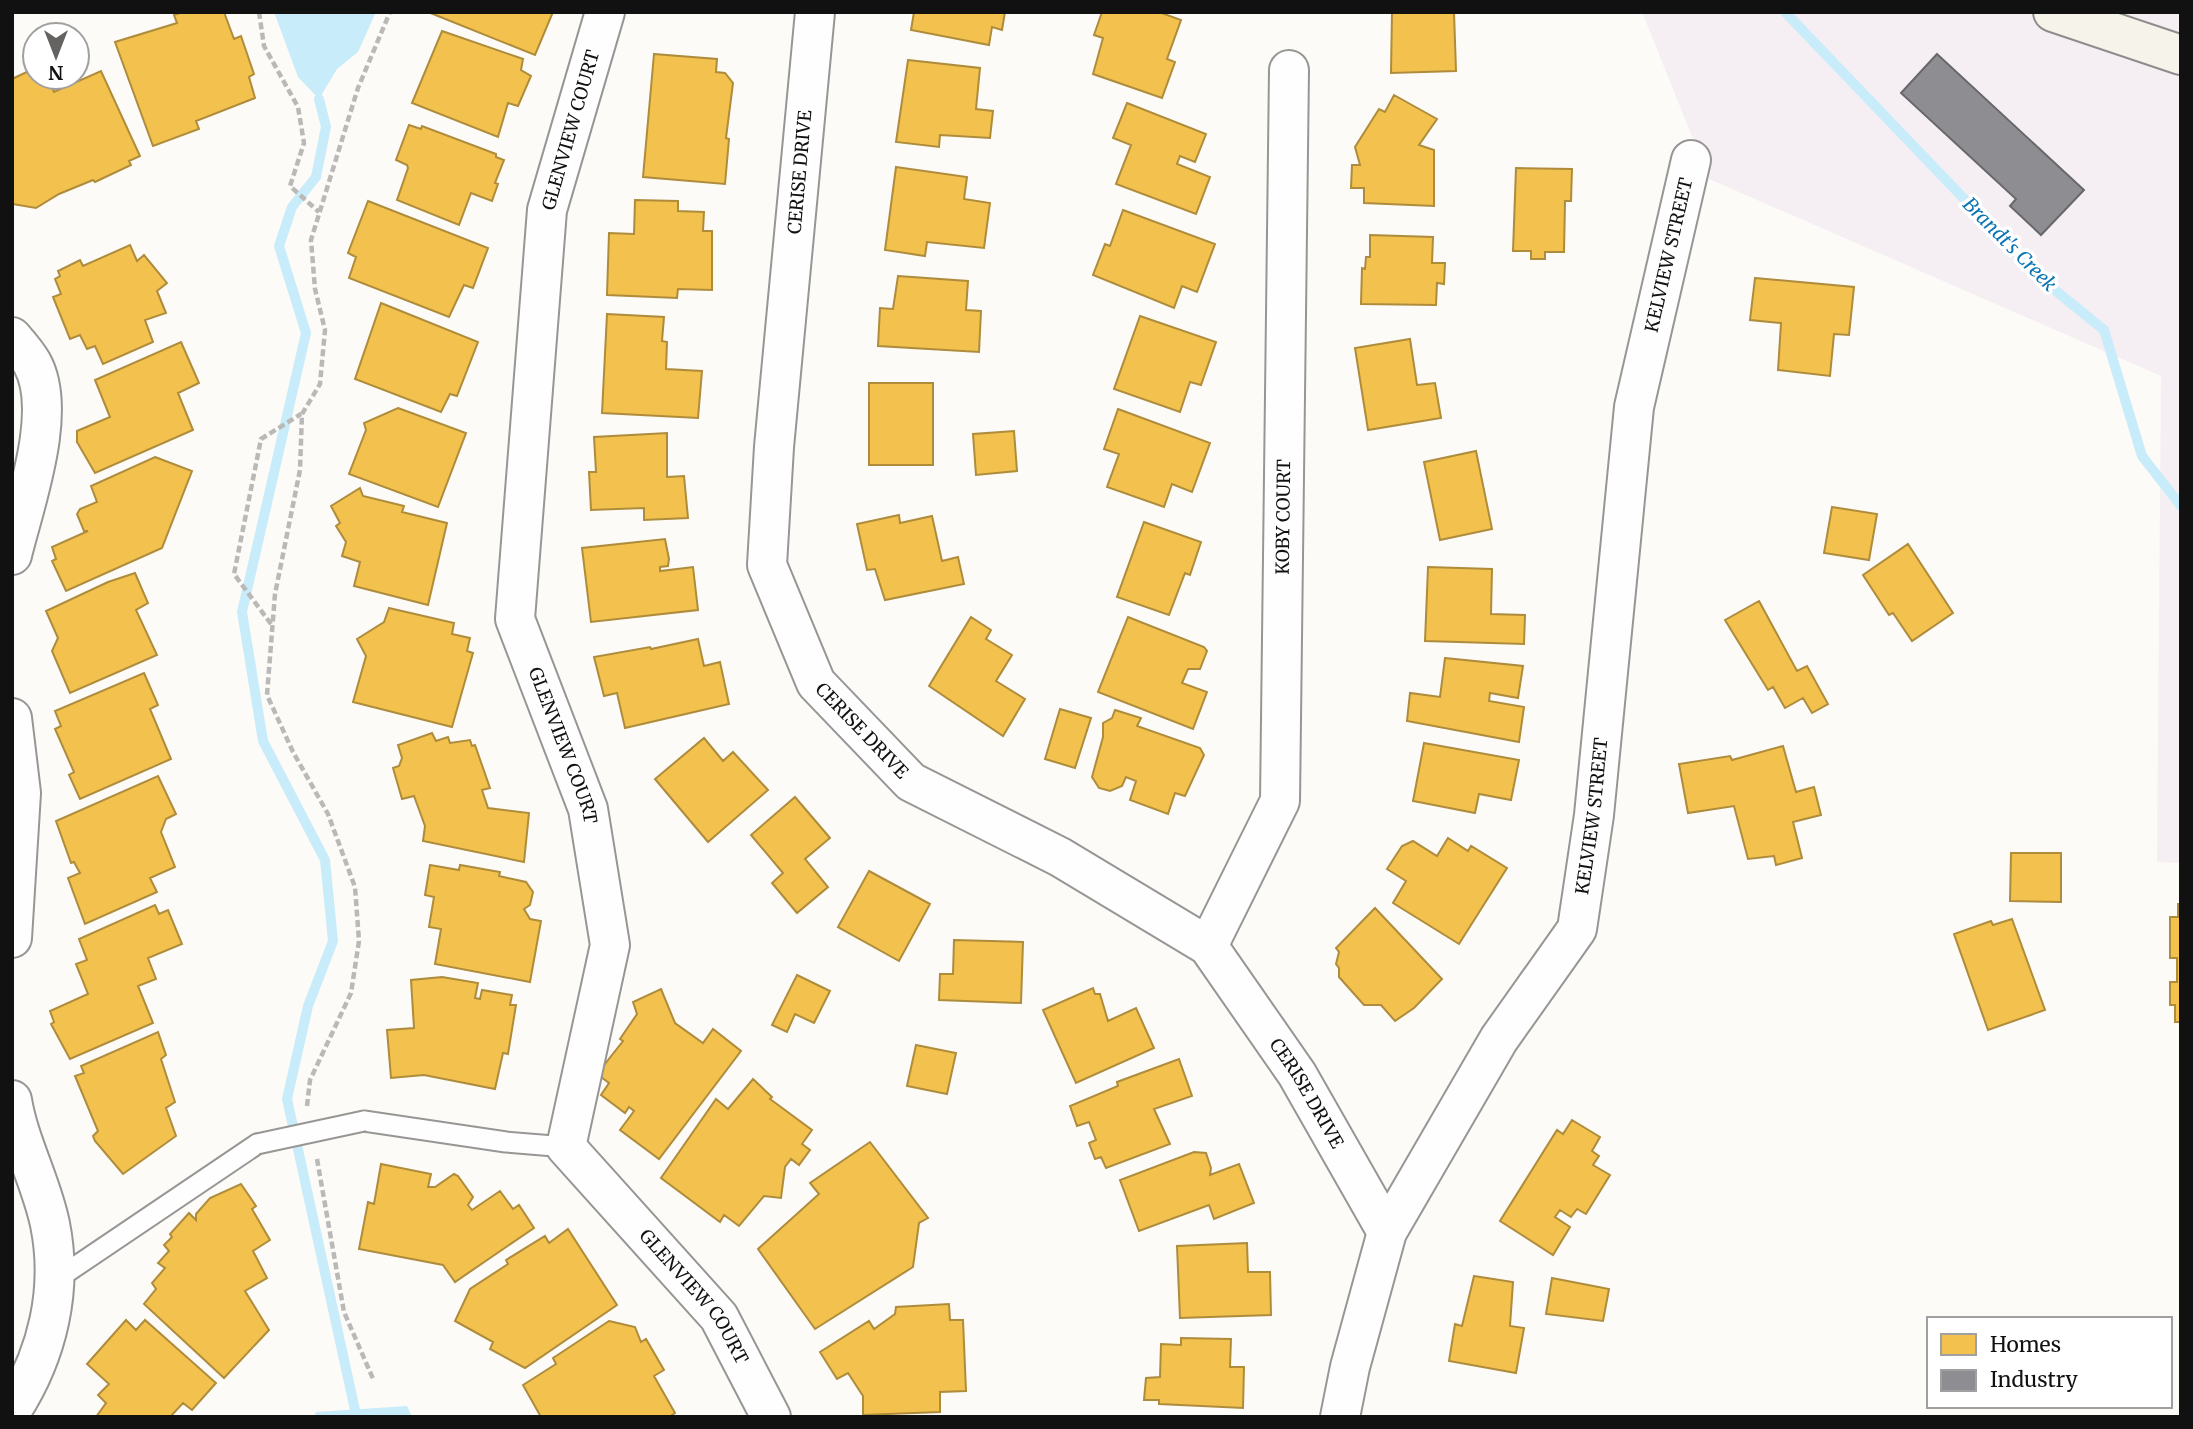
<svg xmlns="http://www.w3.org/2000/svg" width="2193" height="1429" viewBox="0 0 2193 1429" font-family="Merriweather,serif">
	<style>
		.industrial { fill: #f5eff3 }
		.water { fill: #c9ecfa }
		.homes { fill: #f2c14e; stroke: #ae8c3c; stroke-width: 2 }
		.industry { fill: #8d8d92; stroke: #68686b; stroke-width: 2 }
		.lines { fill: none; stroke-linecap: round; stroke-linejoin: round }
		.stream { stroke: #c9ecfa; stroke-width: 10 }
		.service-casing { stroke: #979695; stroke-width: 23 }
		.minor-casing { stroke: #979695; stroke-width: 42 }
		.secondary-casing { stroke: #8e8d8b; stroke-width: 42 }
		.path { stroke: #b9b9b8; stroke-width: 4.5; stroke-dasharray: 7 3.5; stroke-linecap: butt }
		.service { stroke: #fffefe; stroke-width: 19 }
		.minor { stroke: #fffefe; stroke-width: 38 }
		.secondary { stroke: #f6f3eb; stroke-width: 38 }
		.service-bridge-casing { stroke: #979695; stroke-width: 23; stroke-linecap: butt }
		.service-bridge { stroke: #fffefe; stroke-width: 19 }
		.labels { text-anchor: middle; stroke-width: 7; stroke-linejoin: round; paint-order: stroke }
		.street-label { font-size: 18px; fill: #111; stroke: #fff }
		.water-label { font-size: 19px; font-style: italic; fill: #0b75b2; stroke: #fff }
	</style>
	<rect width="100%" height="100%" fill="#fdfbf7"/>
	<!-- industrial -->
	<path class="industrial" d="M 1642,12 L 2181,12 L 2181,863 L 2157,862 L 2161,376 L 1709,179 Z"/>
	<!-- water -->
	<path class="water" d="M 274,12 L 376,12 L 358,52 L 337,69 L 319,99 L 298,77 Z
		M 407,1406 L 412,1417 L 314,1417 L 316,1412 Z"/>
	<!-- homes -->
	<path class="homes" d="M 182,12 L 224,12 L 234,39 L 241,36 L 254,74 L 249,77 L 255,98 L 196,121 L 199,129 L 153,146 L 115,42 L 177,23 L 174,15 Z
		M 428,12 L 553,12 L 535,55 Z
		M 914,12 L 1005,12 L 1002,30 L 992,27 L 989,45 L 911,30 Z
		M 1102,12 L 1159,12 L 1181,20 L 1167,59 L 1175,62 L 1162,98 L 1093,74 L 1103,38 L 1094,35 Z
		M 1392,12 L 1454,12 L 1456,71 L 1391,73 Z
		M 442,31 L 523,59 L 521,70 L 531,76 L 518,106 L 508,103 L 498,137 L 412,103 Z
		M 654,54 L 717,59 L 716,72 L 725,73 L 733,83 L 726,138 L 729,139 L 725,184 L 643,177 Z
		M 908,60 L 980,68 L 976,109 L 993,111 L 990,138 L 940,135 L 939,147 L 896,142 Z
		M 35,68 L 35,77 L 47,77 L 54,92 L 101,71 L 140,156 L 129,161 L 131,165 L 95,182 L 93,180 L 59,194 L 36,208 L 12,204 L 12,79 Z
		M 1394,95 L 1437,119 L 1419,145 L 1434,150 L 1434,206 L 1364,203 L 1364,188 L 1351,188 L 1352,165 L 1360,165 L 1355,147 L 1379,109 L 1385,112 Z
		M 1127,103 L 1206,134 L 1195,162 L 1180,156 L 1177,164 L 1210,177 L 1196,214 L 1116,184 L 1131,145 L 1113,138 Z
		M 409,125 L 421,129 L 422,126 L 496,154 L 496,157 L 504,160 L 495,183 L 498,184 L 492,201 L 471,193 L 459,225 L 397,200 L 408,168 L 407,165 L 396,160 Z
		M 896,167 L 967,177 L 964,199 L 990,203 L 984,248 L 927,242 L 925,256 L 885,250 Z
		M 1516,168 L 1572,169 L 1571,201 L 1565,201 L 1564,252 L 1545,252 L 1545,259 L 1531,259 L 1531,251 L 1513,251 Z
		M 635,200 L 678,201 L 678,211 L 704,212 L 703,231 L 712,231 L 712,290 L 678,289 L 677,298 L 607,295 L 609,233 L 634,234 Z
		M 368,201 L 488,248 L 473,288 L 464,285 L 449,317 L 349,278 L 356,257 L 348,253 Z
		M 1123,210 L 1215,244 L 1197,292 L 1182,286 L 1174,308 L 1093,275 L 1105,244 L 1110,246 Z
		M 1370,235 L 1433,237 L 1432,263 L 1445,263 L 1444,284 L 1437,283 L 1436,305 L 1361,304 L 1362,268 L 1365,269 L 1366,257 L 1370,257 Z
		M 130,245 L 137,261 L 144,255 L 167,283 L 157,291 L 166,313 L 145,320 L 153,342 L 103,364 L 95,346 L 87,349 L 80,335 L 70,339 L 53,297 L 61,294 L 55,279 L 60,276 L 58,271 L 80,260 L 83,266 Z
		M 898,276 L 968,281 L 966,310 L 981,311 L 979,352 L 878,346 L 880,308 L 893,309 Z
		M 1755,278 L 1854,287 L 1849,335 L 1834,334 L 1830,376 L 1778,370 L 1781,323 L 1750,320 Z
		M 381,303 L 478,342 L 457,396 L 450,394 L 441,412 L 355,379 Z
		M 607,314 L 664,317 L 662,341 L 667,342 L 666,369 L 702,371 L 698,418 L 602,413 Z
		M 1140,316 L 1216,342 L 1201,385 L 1190,382 L 1180,412 L 1114,389 Z
		M 1410,339 L 1417,385 L 1435,383 L 1441,418 L 1368,430 L 1355,348 Z
		M 181,342 L 199,383 L 178,393 L 193,430 L 95,473 L 77,442 L 77,431 L 110,417 L 95,380 Z
		M 869,383 L 933,383 L 933,465 L 869,465 Z
		M 398,408 L 466,433 L 438,507 L 349,474 L 366,430 L 364,423 Z
		M 1118,409 L 1210,443 L 1192,492 L 1172,484 L 1164,507 L 1107,487 L 1119,454 L 1104,449 Z
		M 1014,431 L 1017,471 L 976,475 L 973,434 Z
		M 667,433 L 667,477 L 684,476 L 688,518 L 644,520 L 644,508 L 591,510 L 589,472 L 596,472 L 594,437 Z
		M 1476,451 L 1492,529 L 1440,540 L 1424,462 Z
		M 155,457 L 192,471 L 162,548 L 66,591 L 52,561 L 56,559 L 52,547 L 88,531 L 84,531 L 77,514 L 80,509 L 97,502 L 91,486 Z
		M 360,488 L 363,496 L 404,506 L 402,512 L 447,523 L 428,605 L 354,586 L 360,562 L 342,556 L 346,542 L 336,526 L 340,523 L 331,506 Z
		M 1832,507 L 1877,514 L 1869,560 L 1824,553 Z
		M 899,515 L 900,523 L 932,516 L 942,561 L 958,557 L 964,584 L 885,600 L 875,569 L 867,570 L 857,524 Z
		M 1144,522 L 1201,542 L 1190,575 L 1185,573 L 1169,615 L 1117,597 Z
		M 665,539 L 669,559 L 668,566 L 660,567 L 660,571 L 693,567 L 698,610 L 591,622 L 582,548 Z
		M 1908,544 L 1953,613 L 1912,641 L 1893,613 L 1889,615 L 1863,575 Z
		M 1428,567 L 1492,569 L 1491,614 L 1525,615 L 1524,644 L 1425,641 Z
		M 135,573 L 148,603 L 136,610 L 157,655 L 70,693 L 52,651 L 58,638 L 46,611 L 108,582 Z
		M 1759,601 L 1797,671 L 1807,666 L 1828,704 L 1812,713 L 1803,698 L 1785,708 L 1773,687 L 1768,690 L 1725,620 Z
		M 389,608 L 454,623 L 452,634 L 470,638 L 467,651 L 473,653 L 452,727 L 353,702 L 366,656 L 357,639 L 384,622 Z
		M 971,617 L 991,630 L 986,639 L 1012,655 L 996,681 L 1025,699 L 1003,736 L 929,686 Z
		M 1128,617 L 1204,647 L 1207,651 L 1200,669 L 1188,669 L 1182,683 L 1207,692 L 1193,729 L 1098,692 Z
		M 698,639 L 704,666 L 720,662 L 729,704 L 625,728 L 617,693 L 604,696 L 594,657 L 650,647 L 651,649 Z
		M 1445,658 L 1523,666 L 1518,698 L 1490,693 L 1489,701 L 1524,707 L 1519,742 L 1407,721 L 1410,693 L 1440,697 Z
		M 144,673 L 158,705 L 150,709 L 171,759 L 80,799 L 69,775 L 74,772 L 55,729 L 61,726 L 55,711 Z
		M 1060,709 L 1091,718 L 1075,768 L 1045,759 Z
		M 1115,710 L 1141,718 L 1137,726 L 1200,748 L 1204,755 L 1185,796 L 1175,793 L 1168,814 L 1130,800 L 1136,781 L 1126,777 L 1122,786 L 1110,791 L 1099,788 L 1092,777 L 1103,737 L 1103,723 L 1112,718 Z
		M 432,733 L 436,741 L 448,737 L 450,743 L 470,740 L 472,746 L 475,745 L 490,788 L 482,790 L 488,808 L 529,813 L 524,862 L 423,841 L 425,826 L 414,796 L 402,799 L 393,768 L 399,766 L 402,758 L 398,745 Z
		M 704,738 L 723,761 L 733,752 L 768,790 L 708,842 L 655,779 Z
		M 1424,743 L 1519,760 L 1511,800 L 1479,794 L 1475,813 L 1413,801 Z
		M 1783,746 L 1796,792 L 1814,787 L 1821,815 L 1793,822 L 1802,858 L 1776,865 L 1774,856 L 1748,859 L 1734,806 L 1688,813 L 1679,764 L 1730,756 L 1732,760 Z
		M 158,776 L 176,814 L 166,819 L 161,832 L 175,867 L 150,878 L 157,892 L 85,924 L 68,878 L 80,873 L 74,862 L 71,863 L 56,821 Z
		M 795,797 L 830,838 L 805,859 L 828,887 L 797,913 L 772,883 L 783,873 L 751,835 Z
		M 1448,838 L 1468,851 L 1471,846 L 1507,868 L 1459,944 L 1393,903 L 1406,881 L 1387,869 L 1402,846 L 1413,841 L 1437,856 Z
		M 2011,853 L 2061,853 L 2061,902 L 2010,901 Z
		M 430,865 L 459,870 L 460,865 L 500,872 L 499,876 L 526,882 L 533,892 L 530,905 L 524,909 L 530,919 L 541,921 L 530,982 L 435,964 L 441,929 L 429,927 L 434,897 L 425,895 Z
		M 869,871 L 930,904 L 899,961 L 838,927 Z
		M 2178,904 L 2181,904 L 2181,1022 L 2175,1022 L 2175,1005 L 2170,1005 L 2170,982 L 2177,982 L 2177,958 L 2170,958 L 2170,917 L 2178,917 Z
		M 155,905 L 159,914 L 168,910 L 182,944 L 148,958 L 156,979 L 138,986 L 153,1023 L 70,1059 L 51,1024 L 54,1022 L 50,1011 L 88,994 L 76,964 L 87,960 L 79,939 Z
		M 1375,908 L 1442,979 L 1414,1008 L 1395,1021 L 1381,1005 L 1364,1005 L 1339,977 L 1339,968 L 1336,964 L 1339,952 L 1336,948 Z
		M 2012,919 L 2045,1010 L 1988,1030 L 1954,934 L 1991,921 L 1993,925 Z
		M 954,940 L 1023,942 L 1021,1003 L 939,1000 L 940,974 L 953,974 Z
		M 797,975 L 830,991 L 814,1023 L 795,1014 L 787,1032 L 772,1025 Z
		M 442,977 L 478,983 L 475,998 L 480,999 L 482,990 L 512,995 L 510,1005 L 516,1005 L 508,1054 L 503,1053 L 495,1089 L 424,1075 L 391,1078 L 387,1030 L 414,1028 L 411,980 Z
		M 1093,988 L 1095,994 L 1100,994 L 1108,1021 L 1136,1008 L 1154,1048 L 1076,1083 L 1043,1010 Z
		M 661,989 L 675,1023 L 703,1043 L 713,1029 L 741,1051 L 659,1159 L 620,1130 L 634,1111 L 629,1107 L 625,1113 L 601,1095 L 609,1083 L 597,1074 L 623,1041 L 620,1039 L 637,1014 L 633,1002 Z
		M 158,1032 L 166,1055 L 161,1059 L 175,1102 L 166,1108 L 176,1136 L 123,1174 L 95,1141 L 93,1136 L 98,1131 L 75,1076 L 84,1073 L 81,1066 Z
		M 916,1045 L 956,1053 L 947,1094 L 907,1086 Z
		M 1179,1059 L 1192,1096 L 1154,1109 L 1170,1144 L 1106,1168 L 1101,1157 L 1095,1159 L 1089,1143 L 1096,1140 L 1089,1122 L 1077,1126 L 1070,1106 L 1118,1086 L 1117,1082 Z
		M 753,1079 L 772,1097 L 770,1099 L 812,1130 L 802,1144 L 810,1150 L 799,1165 L 791,1159 L 785,1167 L 781,1198 L 764,1196 L 739,1226 L 724,1215 L 720,1222 L 661,1178 L 716,1099 L 728,1109 Z
		M 1572,1120 L 1600,1137 L 1592,1151 L 1599,1156 L 1593,1165 L 1610,1175 L 1586,1214 L 1577,1209 L 1571,1217 L 1560,1210 L 1555,1217 L 1570,1227 L 1553,1255 L 1500,1221 L 1557,1130 L 1563,1134 Z
		M 870,1142 L 928,1218 L 919,1223 L 913,1267 L 815,1329 L 758,1249 L 819,1194 L 810,1183 Z
		M 1194,1152 L 1206,1153 L 1211,1168 L 1210,1175 L 1239,1164 L 1254,1203 L 1214,1219 L 1209,1205 L 1139,1231 L 1120,1180 Z
		M 381,1164 L 431,1174 L 428,1187 L 435,1187 L 454,1174 L 458,1176 L 473,1197 L 468,1205 L 472,1210 L 500,1191 L 513,1209 L 519,1205 L 534,1228 L 455,1282 L 443,1265 L 359,1249 L 368,1202 L 374,1204 Z
		M 241,1184 L 256,1206 L 252,1209 L 270,1240 L 253,1251 L 267,1278 L 245,1291 L 269,1330 L 224,1378 L 144,1304 L 156,1289 L 152,1283 L 165,1268 L 158,1263 L 169,1251 L 164,1245 L 172,1237 L 170,1234 L 189,1213 L 196,1220 L 196,1214 L 210,1198 Z
		M 568,1229 L 617,1305 L 525,1368 L 490,1349 L 493,1342 L 455,1321 L 470,1289 L 508,1264 L 506,1260 L 545,1236 L 549,1243 Z
		M 1247,1243 L 1248,1272 L 1270,1272 L 1271,1315 L 1180,1318 L 1177,1246 Z
		M 1474,1276 L 1513,1282 L 1510,1326 L 1524,1328 L 1516,1373 L 1449,1361 L 1455,1324 L 1462,1326 Z
		M 1552,1278 L 1609,1289 L 1603,1321 L 1546,1314 Z
		M 949,1304 L 950,1320 L 963,1320 L 966,1391 L 940,1392 L 940,1412 L 863,1415 L 863,1396 L 848,1373 L 837,1379 L 820,1352 L 869,1321 L 874,1329 L 895,1314 L 896,1307 Z
		M 126,1320 L 136,1330 L 145,1320 L 216,1383 L 192,1410 L 183,1403 L 170,1417 L 96,1417 L 106,1403 L 98,1395 L 109,1384 L 87,1364 Z
		M 609,1321 L 635,1327 L 641,1342 L 646,1339 L 664,1370 L 654,1376 L 675,1413 L 669,1417 L 541,1417 L 523,1385 L 556,1364 L 553,1358 Z
		M 1181,1338 L 1231,1339 L 1230,1367 L 1244,1367 L 1243,1408 L 1159,1404 L 1159,1400 L 1144,1400 L 1146,1378 L 1160,1377 L 1161,1344 L 1181,1345 Z"/>
	<!-- industry -->
	<path class="industry" d="M 1937,54 L 2084,190 L 2041,235 L 2010,206 L 2016,199 L 1901,93 Z"/>
	<g class="lines">
		<!-- stream -->
		<path class="stream" d="M 1785,12 L 2040,278 L 2104,330 L 2142,456 L 2181,506
			M 319,99 L 326,127 L 316,177 L 292,207 L 279,246 L 306,333 L 242,612 L 263,741 L 325,860 L 333,941 L 308,1006 L 287,1099 L 355,1410"/>
		<!-- service casing -->
		<g class="service-casing">
			<path id="service" d="M 364,1121 L 506,1142 L 566,1147
				M 57,1279 L 257,1144"/>
		</g>
		<!-- minor casing -->
		<g class="minor-casing">
			<g id="minor">
				<path id="s1" d="M 605,12 L 547,210 L 515,619 L 588,809 L 610,945 L 566,1147 L 719,1317 L 771,1417"/>
				<path id="s2" d="M 815,12 L 774,447 L 767,565 L 816,683 L 911,782 L 1060,857 L 1208,946 L 1297,1074 L 1387,1232"/>
				<path d="M 12,337 C 19,345 27,354 32,363 C 59,411 24,505 12,555"/>
				<path d="M 12,718 L 21,793 L 12,938"/>
				<path id="s3" d="M 1208,946 L 1280,801 L 1289,70"/>
				<path d="M 12,1100 C 19,1143 41,1181 50,1224 C 63,1289 48,1354 12,1410"/>
				<path id="s4" d="M 1340,1417 L 1350,1367 L 1387,1232 L 1499,1039 L 1577,929 L 1594,815 L 1634,407 L 1691,160"/>
			</g>
		</g>
		<!-- secondary casing -->
		<g class="secondary-casing">
			<path id="secondary" d="M 2053,12 L 2181,55"/>
		</g>
		<!-- path -->
		<path class="path" d="M 259,12 L 264,46 L 298,107 L 304,143 L 290,186 L 319,212
			M 271,624 L 234,574 L 261,439 L 301,414
			M 307,1106 L 310,1080 L 351,993 L 359,941 L 355,887 L 328,814 L 293,752 L 267,695 L 275,594 L 300,470 L 302,414 L 320,384 L 325,330 L 315,289 L 311,240 L 358,88 L 390,12
			M 317,1159 L 344,1312 L 374,1381"/>
		<!-- service -->
		<use href="#service" class="service"/>
		<!-- minor -->
		<use href="#minor" class="minor"/>
		<!-- secondary -->
		<use href="#secondary" class="secondary"/>
		<!-- service-bridge casing -->
		<g class="service-bridge-casing">
			<path id="service-bridge" d="M 257,1144 L 364,1121"/>
		</g>
		<!-- service-bridge -->
		<use href="#service-bridge" class="service-bridge"/>
	</g>
	<g class="labels">
		<!-- street labels -->
		<g class="street-label">
			<text transform="translate(571 130) rotate(-74)" y="6">GLENVIEW COURT</text>
			<text transform="translate(800 172) rotate(-85)" y="6">CERISE DRIVE</text>
			<text dy="6" stroke="none"><textPath href="#s4" startOffset="1230">KELVIEW STREET</textPath></text>
			<text dy="6" stroke="none"><textPath href="#s3" startOffset="446">KOBY COURT</textPath></text>
			<text dy="6" stroke="none"><textPath href="#s2" startOffset="749">CERISE DRIVE</textPath></text>
			<text dy="6" stroke="none"><textPath href="#s1" startOffset="752">GLENVIEW COURT</textPath></text>
			<text dy="6" stroke="none"><textPath href="#s4" startOffset="663">KELVIEW STREET</textPath></text>
			<text dy="6" stroke="none"><textPath href="#s2" startOffset="1337">CERISE DRIVE</textPath></text>
			<text dy="6" stroke="none"><textPath href="#s1" startOffset="1362">GLENVIEW COURT</textPath></text>
		</g>
		<!-- water labels -->
		<g class="water-label">
			<text transform="translate(2010 244) rotate(45)" y="7">Brandt's Creek</text>
		</g>
	</g>
	<!-- border -->
	<rect width="2193" height="1429" fill="none" stroke="#111111" stroke-width="28"/>
	<!-- legend -->
	<rect x="1927" y="1317" width="245" height="91" fill="#ffffff" stroke="#a0a0a0" stroke-width="2"/>
	<rect x="1941" y="1334" width="35" height="21" fill="#f2c14e" stroke="#a0a0a0" stroke-width="2"/>
	<text x="1990" y="1352" font-size="21" fill="#111111">Homes</text>
	<rect x="1941" y="1370" width="35" height="21" fill="#8d8d92" stroke="#a0a0a0" stroke-width="2"/>
	<text x="1990" y="1387" font-size="21" fill="#111111">Industry</text>
	<!-- north arrow -->
	<g transform="translate(56 56) rotate(180)"><circle r="33" fill="#ffffff" stroke="#a0a0a0" stroke-width="2"/>
	<path d="M0-5L12 26L0 18L-12 26Z" fill="#646362"/>
	<text y="-10" font-size="19" font-weight="bold" text-anchor="middle" fill="#111111">N</text>
	</g>
</svg>
